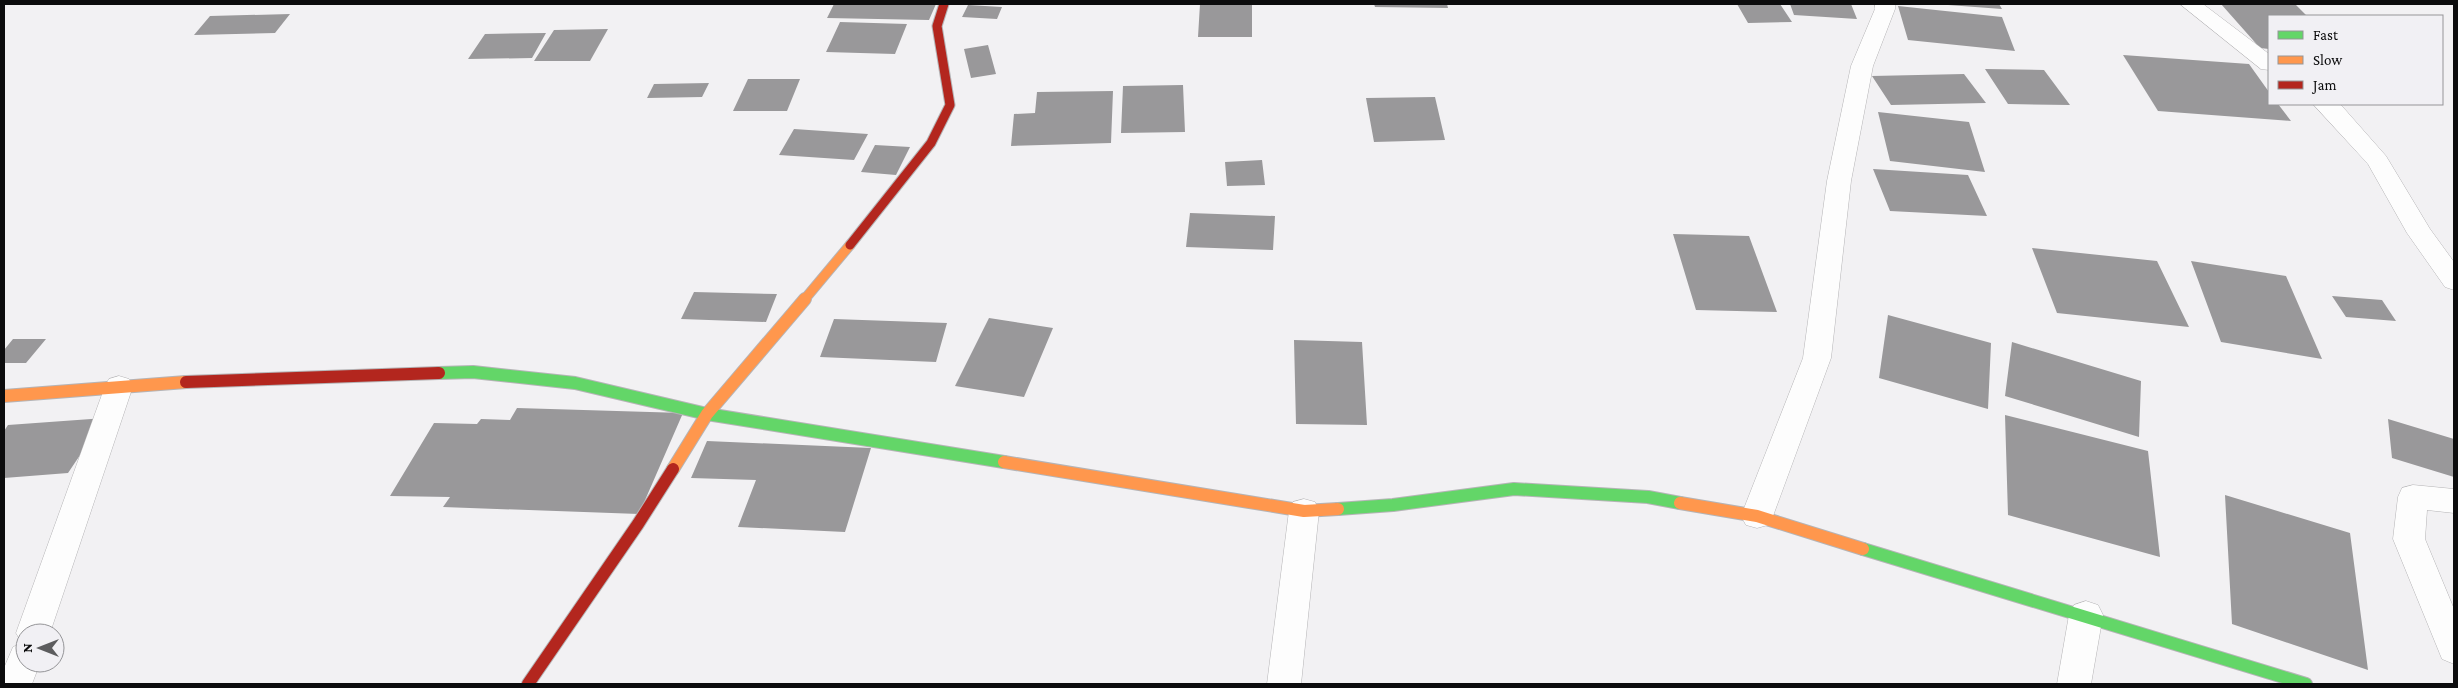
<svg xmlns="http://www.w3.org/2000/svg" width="2458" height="688" viewBox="0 0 2458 688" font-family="'Crimson Pro',serif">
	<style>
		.building { fill: #99989a }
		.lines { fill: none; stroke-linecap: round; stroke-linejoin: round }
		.street-casing { stroke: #b5b4b6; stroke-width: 1 }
		.fast-casing { stroke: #b5b4b6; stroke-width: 14 }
		.slow-far1-casing { stroke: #b5b4b6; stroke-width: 11 }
		.slow-casing { stroke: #b5b4b6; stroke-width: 14 }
		.jam-far1-casing { stroke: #b5b4b6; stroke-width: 11 }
		.jam-casing { stroke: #b5b4b6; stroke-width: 14 }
		.street { fill: #fdfdfd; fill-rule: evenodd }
		.fast { stroke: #63d668; stroke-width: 12 }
		.slow-far1 { stroke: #ff974d; stroke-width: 9 }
		.slow { stroke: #ff974d; stroke-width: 12 }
		.jam-far1 { stroke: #b3261e; stroke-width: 9 }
		.jam { stroke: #b3261e; stroke-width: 12 }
	</style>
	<rect width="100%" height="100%" fill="#f2f1f3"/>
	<!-- building -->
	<path class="building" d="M 834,4 L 936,4 L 929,20 L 827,18 Z
		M 1200,4 L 1252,4 L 1252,37 L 1198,37 Z
		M 1374,4 L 1447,4 L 1448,8 L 1375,7 Z
		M 1737,4 L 1780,4 L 1792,22 L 1748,23 Z
		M 1790,4 L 1851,4 L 1857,19 L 1794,15 Z
		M 1948,4 L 1999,4 L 2002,9 L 1948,5 Z
		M 2221,4 L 2296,5 L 2307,16 L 2269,16 L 2269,49 L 2260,48 Z
		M 968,5 L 1002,7 L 997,19 L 962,17 Z
		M 1898,6 L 2002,17 L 2015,51 L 1908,40 Z
		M 290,14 L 275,33 L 194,35 L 210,16 Z
		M 840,22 L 907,24 L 895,54 L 826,52 Z
		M 608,29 L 590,61 L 534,61 L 554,30 Z
		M 546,33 L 532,58 L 468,59 L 485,34 Z
		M 988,45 L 996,74 L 971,78 L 964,49 Z
		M 2123,55 L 2249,64 L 2269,92 L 2269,104 L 2278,104 L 2291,121 L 2158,111 Z
		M 1985,69 L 2044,70 L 2070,105 L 2008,104 Z
		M 1964,74 L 1986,103 L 1891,105 L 1872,76 Z
		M 748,79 L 800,79 L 787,111 L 733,111 Z
		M 709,83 L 702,97 L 647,98 L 654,84 Z
		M 1183,85 L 1185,132 L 1121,133 L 1123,86 Z
		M 1113,91 L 1111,143 L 1011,146 L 1014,114 L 1035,113 L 1037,92 Z
		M 1435,97 L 1445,140 L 1374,142 L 1366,98 Z
		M 1878,112 L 1969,122 L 1985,172 L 1890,161 Z
		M 794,129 L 868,134 L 854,160 L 779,155 Z
		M 875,145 L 910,147 L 896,175 L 861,172 Z
		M 1262,160 L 1265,185 L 1227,186 L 1225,162 Z
		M 1873,169 L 1968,175 L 1987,216 L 1890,211 Z
		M 1190,213 L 1275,216 L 1273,250 L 1186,247 Z
		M 1673,234 L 1749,236 L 1777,312 L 1696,310 Z
		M 2032,248 L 2157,261 L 2189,327 L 2057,313 Z
		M 2191,261 L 2286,276 L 2322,359 L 2221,342 Z
		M 694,292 L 777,294 L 766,322 L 681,319 Z
		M 2332,296 L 2382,300 L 2396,321 L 2346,317 Z
		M 1888,315 L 1991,343 L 1988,409 L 1879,378 Z
		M 989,318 L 1053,328 L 1024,397 L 955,386 Z
		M 834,319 L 947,323 L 936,362 L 820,357 Z
		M 13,339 L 46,339 L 26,363 L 4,363 L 4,350 Z
		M 1294,340 L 1362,342 L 1367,425 L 1296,424 Z
		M 2012,342 L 2141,381 L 2139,437 L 2005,396 Z
		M 517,408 L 683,413 L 639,514 L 443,507 L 450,497 L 390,496 L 434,423 L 477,424 L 481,419 L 510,420 Z
		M 2005,415 L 2148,451 L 2160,557 L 2008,515 Z
		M 105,418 L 68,473 L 4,478 L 4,431 L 8,425 Z
		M 2388,419 L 2454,439 L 2454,477 L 2392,458 Z
		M 707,441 L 871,448 L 845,532 L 738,527 L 756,480 L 691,478 Z
		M 2225,495 L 2350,533 L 2368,670 L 2232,624 Z"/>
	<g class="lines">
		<!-- street casing -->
		<g class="street-casing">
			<path id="street" d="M 1875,4 L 1895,4 L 1895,9 L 1873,66 L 1851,181 L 1831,358 L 1773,516 L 1768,525 L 1757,528 L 1746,525 L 1741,516 L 1803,358 L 1827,181 L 1851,66 L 1875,9 Z
				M 2180,4 L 2203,4 L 2269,54 L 2269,70 L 2261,69 Z
				M 2313,104 L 2341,105 L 2386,156 L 2430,229 L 2454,262 L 2454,290 L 2445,287 L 2407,233 L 2368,164 Z
				M 119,376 L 129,379 L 133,386 L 50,633 L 25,633 L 25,663 L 40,663 L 32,684 L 4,684 L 4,668 L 13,647 L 22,643 L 16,633 L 105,386 L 109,379 Z
				M 2413,485 L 2454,489 L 2454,513 L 2427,510 L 2425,539 L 2454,609 L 2454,664 L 2442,659 L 2393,539 L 2398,497 L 2402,488 Z
				M 1304,499 L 1315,502 L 1319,511 L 1301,684 L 1267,684 L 1289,511 L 1293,502 Z
				M 2086,601 L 2098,605 L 2103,615 L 2091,684 L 2057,684 L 2069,615 L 2074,605 Z"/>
		</g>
		<!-- fast casing -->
		<g class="fast-casing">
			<path id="fast" d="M 439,373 L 473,372 L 575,383 L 707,414 L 1004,462
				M 1338,509 L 1393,505 L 1514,489 L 1648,497 L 1680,503
				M 1863,549 L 2306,684"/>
		</g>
		<!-- slow-far1 casing -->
		<g class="slow-far1-casing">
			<path id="slow-far1" d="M 804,300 L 850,245"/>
		</g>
		<!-- slow casing -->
		<g class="slow-casing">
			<path id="slow" d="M 4,396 L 186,382
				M 1004,462 L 1304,511 L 1338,509
				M 673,469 L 707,414 L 805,299
				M 1680,503 L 1757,516 L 1863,549"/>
		</g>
		<!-- jam-far1 casing -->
		<g class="jam-far1-casing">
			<path id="jam-far1" d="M 850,245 L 931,143 L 950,105 L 937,26 L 944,4"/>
		</g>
		<!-- jam casing -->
		<g class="jam-casing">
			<path id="jam" d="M 186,382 L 439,373
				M 528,684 L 638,524 L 673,469"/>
		</g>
		<!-- street -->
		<use href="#street" class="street"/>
		<!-- fast -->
		<use href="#fast" class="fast"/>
		<!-- slow-far1 -->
		<use href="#slow-far1" class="slow-far1"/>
		<!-- slow -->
		<use href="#slow" class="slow"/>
		<!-- jam-far1 -->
		<use href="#jam-far1" class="jam-far1"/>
		<!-- jam -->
		<use href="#jam" class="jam"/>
	</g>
	<!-- border -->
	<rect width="2458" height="688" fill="none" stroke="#0c0c0d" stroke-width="10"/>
	<!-- legend -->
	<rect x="2268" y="15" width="175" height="90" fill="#f1f0f4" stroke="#959598"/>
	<rect x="2278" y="31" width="25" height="8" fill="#63d668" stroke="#959598"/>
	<text x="2313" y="40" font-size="15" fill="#0c0c0d">Fast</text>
	<rect x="2278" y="56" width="25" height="8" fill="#ff974d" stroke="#959598"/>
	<text x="2313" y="65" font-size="15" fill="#0c0c0d">Slow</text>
	<rect x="2278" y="81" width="25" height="8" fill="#b3261e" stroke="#959598"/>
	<text x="2313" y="90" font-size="15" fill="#0c0c0d">Jam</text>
	<!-- north arrow -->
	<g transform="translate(40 648) rotate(270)"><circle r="24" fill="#f1f0f4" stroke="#959598"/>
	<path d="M0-4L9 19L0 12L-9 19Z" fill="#5c5c5e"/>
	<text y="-8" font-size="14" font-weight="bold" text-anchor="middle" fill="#0c0c0d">N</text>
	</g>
</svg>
